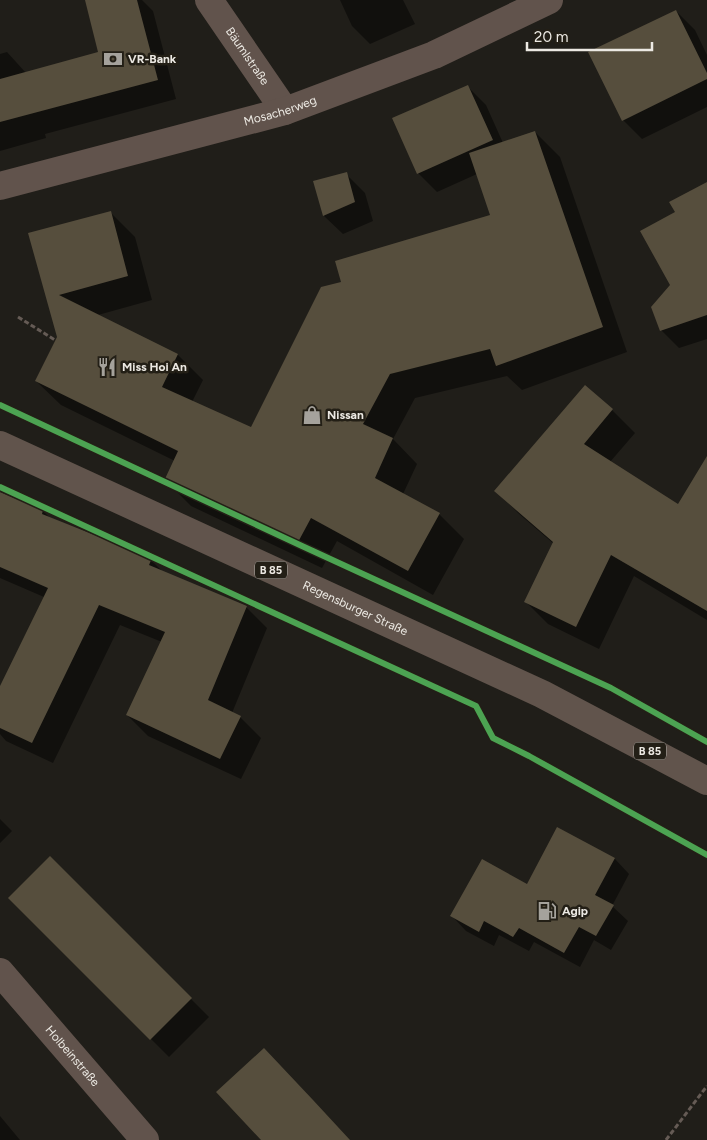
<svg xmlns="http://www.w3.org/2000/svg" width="707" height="1140" viewBox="0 0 707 1140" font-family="Figtree,sans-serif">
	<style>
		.shadow { fill: #0007 }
		.building { fill: #564e3d }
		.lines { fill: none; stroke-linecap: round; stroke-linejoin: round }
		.path { stroke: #655b55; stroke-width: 3; stroke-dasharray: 5 2.5; stroke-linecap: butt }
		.minor { stroke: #61534c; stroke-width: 28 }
		.major { stroke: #61544c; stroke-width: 28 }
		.cycleway-casing { stroke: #231f16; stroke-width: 9 }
		.cycleway { stroke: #4ca352; stroke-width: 6 }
		.labels { text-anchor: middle; stroke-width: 5; stroke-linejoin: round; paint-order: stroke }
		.shield { fill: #231f16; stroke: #b0aca6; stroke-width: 1 }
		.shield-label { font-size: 11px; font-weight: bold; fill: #ece9e3 }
		.street-label { font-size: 12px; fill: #ece9e3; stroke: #231f16 }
		.poi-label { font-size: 12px; font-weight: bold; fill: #ece9e3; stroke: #231f16; text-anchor: start }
	</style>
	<rect width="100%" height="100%" fill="#201e19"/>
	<!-- shadow -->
	<path class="shadow" d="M 103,0 L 142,0 L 153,11 L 176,99 L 45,134 L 46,138 L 0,151 L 0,54 L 7,52 L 26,73 L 100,53 Z
		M 340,0 L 403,0 L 415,24 L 370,44 L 352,26 Z
		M 676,11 L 695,30 L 707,55 L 707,107 L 642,139 L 623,120 Z
		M 467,86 L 486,105 L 503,143 L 535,132 L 560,157 L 627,352 L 522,390 L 507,376 L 415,398 L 393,439 L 417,464 L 403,494 L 439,514 L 464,539 L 433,595 L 337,541 L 322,568 L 191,506 L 166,481 L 175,461 L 61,405 L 36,381 L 58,337 L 29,234 L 110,212 L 135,237 L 152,300 L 98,315 L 178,355 L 203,380 L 192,402 L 251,429 L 342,283 L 492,216 L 477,174 L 437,192 L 418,173 Z
		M 346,174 L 365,193 L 373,221 L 343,234 L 324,216 Z
		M 707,183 L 707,339 L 679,348 L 661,330 L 671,286 L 677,213 Z
		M 612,410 L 635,433 L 610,462 L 679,506 L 707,459 L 707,620 L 634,576 L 599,649 L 548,624 L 525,601 L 554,544 L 518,513 L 496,490 Z
		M 0,493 L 43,511 L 50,518 L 151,560 L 164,573 L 246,607 L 267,628 L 232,713 L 240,717 L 261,738 L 241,779 L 148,736 L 127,715 L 162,642 L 120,625 L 53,763 L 6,741 L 0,734 L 0,689 L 44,597 L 0,578 Z
		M 0,819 L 12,831 L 0,843 Z
		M 558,829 L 615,859 L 629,874 L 612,906 L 628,921 L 611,950 L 594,940 L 580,967 L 534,942 L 529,951 L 499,935 L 494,946 L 466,931 L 452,916 L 527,885 Z
		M 50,858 L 209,1017 L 169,1057 L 10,898 Z
		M 0,1116 L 20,1140 L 0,1140 Z"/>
	<!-- building -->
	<path class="building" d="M 85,0 L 137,0 L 158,80 L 0,122 L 0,79 L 98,52 Z
		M 676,10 L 707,73 L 707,79 L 622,121 L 588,52 Z
		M 468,85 L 493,140 L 417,174 L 392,118 Z
		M 535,131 L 603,327 L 496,366 L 490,349 L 390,374 L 363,424 L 393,438 L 375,478 L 440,513 L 408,571 L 311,518 L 297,544 L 164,481 L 178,451 L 35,381 L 57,337 L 28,233 L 111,211 L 128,276 L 59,295 L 178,354 L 162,387 L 251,427 L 321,287 L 341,282 L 335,261 L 490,215 L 469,153 Z
		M 347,172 L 355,202 L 323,216 L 313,181 Z
		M 707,182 L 707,315 L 660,331 L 651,307 L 670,285 L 640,231 L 675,212 L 669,202 Z
		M 585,385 L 613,409 L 584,444 L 678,504 L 707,456 L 707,611 L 611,555 L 576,627 L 524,602 L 553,542 L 494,491 Z
		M 0,492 L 43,510 L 42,514 L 152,558 L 149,565 L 247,606 L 208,700 L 241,716 L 220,759 L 126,715 L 165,632 L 99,605 L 32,743 L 0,728 L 0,686 L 48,588 L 0,567 Z
		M 557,827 L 615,858 L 595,895 L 614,905 L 596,936 L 579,927 L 564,953 L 519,928 L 513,937 L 484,921 L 479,932 L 450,916 L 482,859 L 527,884 Z
		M 50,856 L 192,998 L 150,1040 L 8,898 Z
		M 264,1048 L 313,1100 L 350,1140 L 261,1140 L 216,1092 Z"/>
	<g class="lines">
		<!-- path -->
		<path class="path" d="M 18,317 L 55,340
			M 666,1140 L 707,1086"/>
		<!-- minor -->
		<g class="minor">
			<path id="s1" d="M 209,0 L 285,111"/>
			<path id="s2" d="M 0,186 L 285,111 L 434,55 L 549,0"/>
			<path id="s3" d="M 0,972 L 145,1140"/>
		</g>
		<!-- major -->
		<path class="major" id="s4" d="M 0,445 L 542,694 L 707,781"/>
		<!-- cycleway casing -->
		<g class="cycleway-casing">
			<path id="cycleway" d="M 0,405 L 302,546 L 611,688 L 707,742
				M 0,487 L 476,706 L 493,738 L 529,756 L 707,855"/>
		</g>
		<!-- cycleway -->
		<use href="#cycleway" class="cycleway"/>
	</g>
	<!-- icons -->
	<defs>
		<g id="bank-bare" transform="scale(1.5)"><path d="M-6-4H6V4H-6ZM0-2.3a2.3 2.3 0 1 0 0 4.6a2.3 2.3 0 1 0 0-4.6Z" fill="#a5a29c" stroke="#231f16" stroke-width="2.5" paint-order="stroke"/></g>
		<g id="restaurant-bare" transform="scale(1.5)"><path d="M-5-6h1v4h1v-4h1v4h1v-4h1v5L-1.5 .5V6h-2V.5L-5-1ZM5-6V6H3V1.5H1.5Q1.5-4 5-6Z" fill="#a5a29c" stroke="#231f16" stroke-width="2.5" paint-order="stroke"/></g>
		<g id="shop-bare" transform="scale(1.5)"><path d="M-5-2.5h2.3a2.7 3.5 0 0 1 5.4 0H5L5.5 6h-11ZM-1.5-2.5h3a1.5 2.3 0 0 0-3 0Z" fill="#a5a29c" stroke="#231f16" stroke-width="2.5" paint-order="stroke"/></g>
		<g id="fuel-bare" transform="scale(1.5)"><path d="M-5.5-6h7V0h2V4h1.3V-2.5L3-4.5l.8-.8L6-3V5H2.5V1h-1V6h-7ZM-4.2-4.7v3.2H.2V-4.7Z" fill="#a5a29c" stroke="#231f16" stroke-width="2.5" paint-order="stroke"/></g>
	</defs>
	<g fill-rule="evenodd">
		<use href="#bank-bare" x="113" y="59"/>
		<use href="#restaurant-bare" x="107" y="367"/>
		<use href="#shop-bare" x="312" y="415"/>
		<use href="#fuel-bare" x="547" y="911"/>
	</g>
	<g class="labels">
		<!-- shield labels -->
		<g class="shield">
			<rect x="255" y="561.5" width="32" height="17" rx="4"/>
			<rect x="634" y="742.5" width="32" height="17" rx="4"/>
		</g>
		<g class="shield-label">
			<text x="271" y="574">B 85</text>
			<text x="650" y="755">B 85</text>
		</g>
		<!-- street labels -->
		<g class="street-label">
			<text dy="4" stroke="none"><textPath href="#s1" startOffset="68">Bäumlstraße</textPath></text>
			<text dy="4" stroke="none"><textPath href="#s2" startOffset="290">Mosacherweg</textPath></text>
			<text dy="4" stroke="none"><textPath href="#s4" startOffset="391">Regensburger Straße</textPath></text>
			<text dy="4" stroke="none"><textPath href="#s3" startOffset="111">Holbeinstraße</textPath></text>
		</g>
		<!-- poi labels -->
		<g class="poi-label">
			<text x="128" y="63">VR-Bank</text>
			<text x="122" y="371">Miss Hoi An</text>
			<text x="327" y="419">Nissan</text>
			<text x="562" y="915">Agip</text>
		</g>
	</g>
	<!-- scale -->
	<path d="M527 42v8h125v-8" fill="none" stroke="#ece9e3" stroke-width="2.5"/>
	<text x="534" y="42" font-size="15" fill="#ece9e3" stroke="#231f16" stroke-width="4" paint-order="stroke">20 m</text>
</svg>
